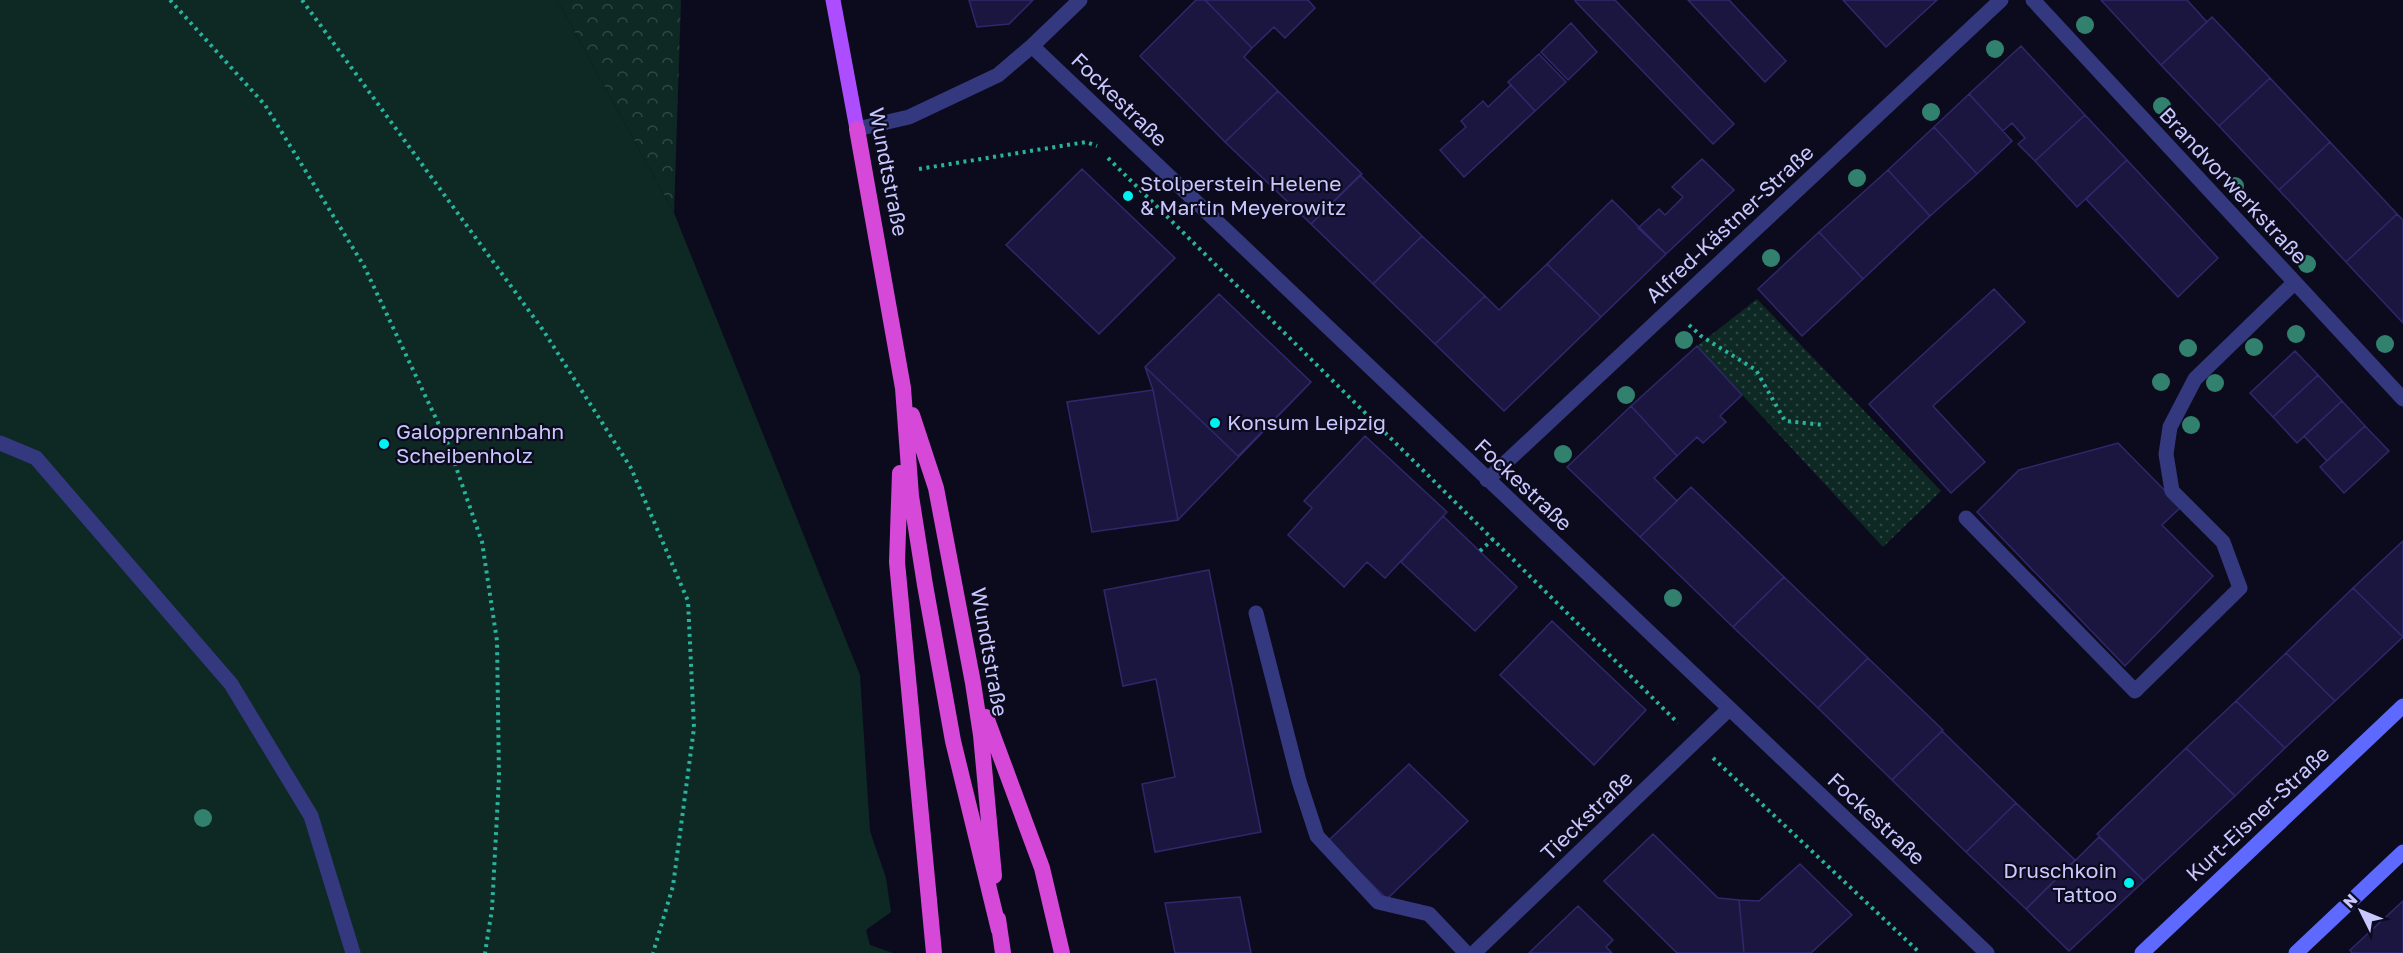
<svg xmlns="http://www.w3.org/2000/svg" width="2403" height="953" viewBox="0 0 2403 953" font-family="'Golos Text',sans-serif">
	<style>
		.green { fill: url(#green-dots) }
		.forest { fill: url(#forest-crowns) }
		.pitch { fill: #0e2824 }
		.building { fill: #1b163f; stroke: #2f286c; stroke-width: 1.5 }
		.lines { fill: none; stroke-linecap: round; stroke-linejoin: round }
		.path { stroke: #29b29c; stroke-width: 4; stroke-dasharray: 3 4.5; stroke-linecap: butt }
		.service { stroke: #34387e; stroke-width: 15 }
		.minor { stroke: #34387e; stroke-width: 15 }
		.secondary { stroke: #5e6aff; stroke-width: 15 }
		.primary { stroke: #ac4eff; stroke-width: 15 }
		.trunk { stroke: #d648d7; stroke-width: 16 }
		.tree { fill: #31816e }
		.poi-dot { fill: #00f1f2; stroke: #0c0b1d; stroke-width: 2 }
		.labels { text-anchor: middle; stroke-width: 4.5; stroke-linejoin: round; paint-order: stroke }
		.street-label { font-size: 21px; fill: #c8c7ff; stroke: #0c0b1d }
		.poi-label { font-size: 21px; fill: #c8c7ff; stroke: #0c0b1d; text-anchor: start }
	</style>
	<defs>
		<pattern id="green-dots" width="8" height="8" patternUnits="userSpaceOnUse" patternTransform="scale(1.5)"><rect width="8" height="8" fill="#0e2824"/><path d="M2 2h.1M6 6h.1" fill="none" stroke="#304645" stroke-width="1.8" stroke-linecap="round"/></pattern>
		<pattern id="forest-crowns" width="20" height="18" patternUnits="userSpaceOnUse" patternTransform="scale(1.5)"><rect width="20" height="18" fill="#0e2824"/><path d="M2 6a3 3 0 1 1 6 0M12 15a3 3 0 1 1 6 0" fill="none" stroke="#304645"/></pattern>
	</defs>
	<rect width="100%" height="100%" fill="#0c0b1d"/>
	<!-- green -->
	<path class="green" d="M 1757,299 L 1941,491 L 1883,547 L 1697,346 Z"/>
	<!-- forest -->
	<path class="forest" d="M 557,0 L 681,0 L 674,213 Z"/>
	<!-- pitch -->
	<path class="pitch" d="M 0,0 L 557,0 L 674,213 L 860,675 L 870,831 L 886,878 L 891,912 L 866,930 L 870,945 L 893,953 L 0,953 Z"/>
	<!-- building -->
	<path class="building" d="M 969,0 L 1033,0 L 1009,24 L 977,27 Z
		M 1196,0 L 1205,0 L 1252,48 L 1244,57 L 1278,91 L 1225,142 L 1140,56 Z
		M 1205,0 L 1308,0 L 1315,8 L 1285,38 L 1274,27 L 1252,48 Z
		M 1576,0 L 1615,0 L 1734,124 L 1713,144 L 1575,1 Z
		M 1688,0 L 1729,0 L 1786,61 L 1765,82 Z
		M 1843,0 L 1937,0 L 1886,47 Z
		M 2101,0 L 2187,0 L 2207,22 L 2161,65 Z
		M 2212,17 L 2270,78 L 2219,126 L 2161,65 Z
		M 1571,23 L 1597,52 L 1568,80 L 1541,52 Z
		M 2021,46 L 2085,115 L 2035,161 L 2018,144 L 2025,138 L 2012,123 L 2003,131 L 1969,94 Z
		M 1539,54 L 1566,82 L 1535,111 L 1508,82 Z
		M 2270,78 L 2330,142 L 2279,190 L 2219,126 Z
		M 1511,85 L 1535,111 L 1464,177 L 1440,150 L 1466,127 L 1461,121 L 1483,101 L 1488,107 Z
		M 1278,91 L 1362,174 L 1311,224 L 1225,142 Z
		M 1969,94 L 2012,141 L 1977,174 L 1934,127 Z
		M 2085,115 L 2127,160 L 2077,207 L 2035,161 Z
		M 1934,127 L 1977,174 L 1930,216 L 1888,170 Z
		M 2330,142 L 2397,214 L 2346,262 L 2279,190 Z
		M 1702,159 L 1734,190 L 1666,254 L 1638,228 L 1659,209 L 1665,215 L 1683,197 L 1672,187 Z
		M 2127,160 L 2218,258 L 2178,297 L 2086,199 Z
		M 1082,169 L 1175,258 L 1099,334 L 1006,245 Z
		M 1888,170 L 1930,216 L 1863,279 L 1819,232 Z
		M 1360,175 L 1422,236 L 1373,284 L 1311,224 Z
		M 1612,200 L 1666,254 L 1601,317 L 1547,264 Z
		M 2397,214 L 2403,220 L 2403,323 L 2346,262 Z
		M 1819,232 L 1863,279 L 1802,336 L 1758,289 Z
		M 1422,236 L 1485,296 L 1435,344 L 1373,284 Z
		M 1547,264 L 1601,317 L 1504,411 L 1435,344 L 1485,296 L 1499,310 Z
		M 1994,289 L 2025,322 L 1933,406 L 1985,462 L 1951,493 L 1869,404 Z
		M 1219,294 L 1311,382 L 1238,456 L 1145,367 Z
		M 1219,294 L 1311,382 L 1178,520 L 1153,390 L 1145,367 Z
		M 1697,346 L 1742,395 L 1720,416 L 1726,422 L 1703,443 L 1697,437 L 1677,456 L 1631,406 Z
		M 2295,351 L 2318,375 L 2273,417 L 2250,393 Z
		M 2318,375 L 2342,401 L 2297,443 L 2273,417 Z
		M 1153,390 L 1178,520 L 1092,532 L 1067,402 Z
		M 2342,401 L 2365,426 L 2327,461 L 2304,436 Z
		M 1631,406 L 1677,456 L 1654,478 L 1677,501 L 1640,537 L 1567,467 Z
		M 2365,426 L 2389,451 L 2344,493 L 2320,467 Z
		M 1365,436 L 1447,512 L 1385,578 L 1367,562 L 1344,587 L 1288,535 L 1312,508 L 1304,501 Z
		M 2118,443 L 2181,507 L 2162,525 L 2213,576 L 2125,666 L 1977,512 L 2019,470 Z
		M 1691,487 L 1784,577 L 1733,627 L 1640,537 Z
		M 1443,516 L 1517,587 L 1475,631 L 1401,562 Z
		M 2403,541 L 2403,637 L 2353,588 Z
		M 1209,570 L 1261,832 L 1155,852 L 1142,784 L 1175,777 L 1156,679 L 1123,686 L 1104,590 Z
		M 1784,577 L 1868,658 L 1818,708 L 1733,627 Z
		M 2353,588 L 2403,637 L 2335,701 L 2286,653 Z
		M 1552,621 L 1646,710 L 1594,765 L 1500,675 Z
		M 2286,653 L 2335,701 L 2285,748 L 2236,701 Z
		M 1868,658 L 1943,730 L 1892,780 L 1818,708 Z
		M 2236,701 L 2285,748 L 2235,796 L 2186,748 Z
		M 1942,731 L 2016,803 L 1966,852 L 1892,780 Z
		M 2186,748 L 2235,796 L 2144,881 L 2097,834 Z
		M 1409,764 L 1468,821 L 1387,899 L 1328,841 Z
		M 2016,803 L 2075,860 L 2026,909 L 1966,852 Z
		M 1653,834 L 1718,898 L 1739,900 L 1744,953 L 1677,953 L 1604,881 Z
		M 2099,837 L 2144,881 L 2069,951 L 2026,909 Z
		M 1800,864 L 1852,915 L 1811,953 L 1744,953 L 1739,900 L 1759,901 Z
		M 1240,897 L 1251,953 L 1175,953 L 1165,903 Z
		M 2403,901 L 2403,953 L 2352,953 L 2350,950 Z
		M 1578,906 L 1613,940 L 1606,947 L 1612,953 L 1529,953 Z"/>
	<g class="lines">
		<!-- path -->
		<path class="path" d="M 170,0 L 265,105 L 364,266 L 448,444 L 482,542 L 497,641 L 499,777 L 492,909 L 485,953
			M 302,0 L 543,330 L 631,468 L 688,601 L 694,728 L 673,886 L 653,953
			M 1108,158 L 1678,723
			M 919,169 L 1086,142 L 1097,146
			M 1689,325 L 1701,336 L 1756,370 L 1785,421 L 1824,425
			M 1480,551 L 1493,539
			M 1713,758 L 1920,953"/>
		<!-- service -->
		<path class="service" d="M 0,443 L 36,458 L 231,684 L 311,816 L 353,953
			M 1966,518 L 2135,691 L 2240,588 L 2223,542 L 2172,491 L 2166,454 L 2170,427 L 2195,379 L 2294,283
			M 1256,613 L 1299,781 L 1317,836 L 1378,902 L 1429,914 L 1466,953"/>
		<!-- minor -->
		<path class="minor" d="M 2033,0 L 2403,399
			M 1032,46 L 1987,953
			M 857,129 L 909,117 L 998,75 L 1032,46 L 1080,0
			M 1487,480 L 2001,0
			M 1474,953 L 1729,709"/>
		<!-- secondary -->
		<path class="secondary" d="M 2142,953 L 2403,706
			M 2296,953 L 2403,852"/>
		<!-- primary -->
		<path class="primary" d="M 833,0 L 857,129"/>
		<!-- trunk -->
		<path class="trunk" d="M 857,129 L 903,388 L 911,496 L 925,585 L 953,741 L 999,930
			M 912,415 L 936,488 L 973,683 L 981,735 L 994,876
			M 900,473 L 897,562 L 934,953
			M 986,717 L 1042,868 L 1062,953
			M 998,919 L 1003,953"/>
	</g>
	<!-- trees -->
	<g class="tree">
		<circle cx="2085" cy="25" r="9"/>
		<circle cx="1995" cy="49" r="9"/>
		<circle cx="2162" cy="106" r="9"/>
		<circle cx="1931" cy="112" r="9"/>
		<circle cx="1857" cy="178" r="9"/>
		<circle cx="2235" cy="186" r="9"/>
		<circle cx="1771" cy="258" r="9"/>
		<circle cx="2307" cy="264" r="9"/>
		<circle cx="2296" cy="334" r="9"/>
		<circle cx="1684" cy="340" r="9"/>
		<circle cx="2385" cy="344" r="9"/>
		<circle cx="2254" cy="347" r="9"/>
		<circle cx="2188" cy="348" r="9"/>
		<circle cx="2161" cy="382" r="9"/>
		<circle cx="2215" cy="383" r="9"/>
		<circle cx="1626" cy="395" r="9"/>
		<circle cx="2191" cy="425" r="9"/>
		<circle cx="1563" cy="454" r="9"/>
		<circle cx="1673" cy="598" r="9"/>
		<circle cx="203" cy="818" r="9"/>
	</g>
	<!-- markers -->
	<g class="poi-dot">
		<circle cx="1128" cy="196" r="6"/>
		<circle cx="1215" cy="423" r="6"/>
		<circle cx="384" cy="444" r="6"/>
		<circle cx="2129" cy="883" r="6"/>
	</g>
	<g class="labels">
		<!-- street labels -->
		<g class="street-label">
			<text transform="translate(1119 100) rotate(44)" y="7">Fockestraße</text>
			<text transform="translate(888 172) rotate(79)" y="7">Wundtstraße</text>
			<text transform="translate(2233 186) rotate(47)" y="7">Brandvorwerkstraße</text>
			<text transform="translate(1730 224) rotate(-43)" y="7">Alfred-Kästner-Straße</text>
			<text transform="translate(1523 485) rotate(43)" y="7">Fockestraße</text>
			<text transform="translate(989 652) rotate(80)" y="7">Wundtstraße</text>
			<text transform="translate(2258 814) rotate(-43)" y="7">Kurt-Eisner-Straße</text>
			<text transform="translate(1587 816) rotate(-44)" y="7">Tieckstraße</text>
			<text transform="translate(1876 819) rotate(43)" y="7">Fockestraße</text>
		</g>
		<!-- poi labels -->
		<g class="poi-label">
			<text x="1140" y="191">Stolperstein Helene<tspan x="1140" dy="24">&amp; Martin Meyerowitz</tspan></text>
			<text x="1227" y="430">Konsum Leipzig</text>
			<text x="396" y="439">Galopprennbahn<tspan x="396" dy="24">Scheibenholz</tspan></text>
			<text x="2117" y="878" text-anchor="end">Druschkoin<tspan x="2117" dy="24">Tattoo</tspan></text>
		</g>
	</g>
	<!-- north arrow -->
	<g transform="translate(2361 911) rotate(313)" stroke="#0c0b1d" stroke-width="4.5" paint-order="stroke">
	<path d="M0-4.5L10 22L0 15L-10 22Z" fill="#c8c7ff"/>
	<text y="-9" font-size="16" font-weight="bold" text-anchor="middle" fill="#c8c7ff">N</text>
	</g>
</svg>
